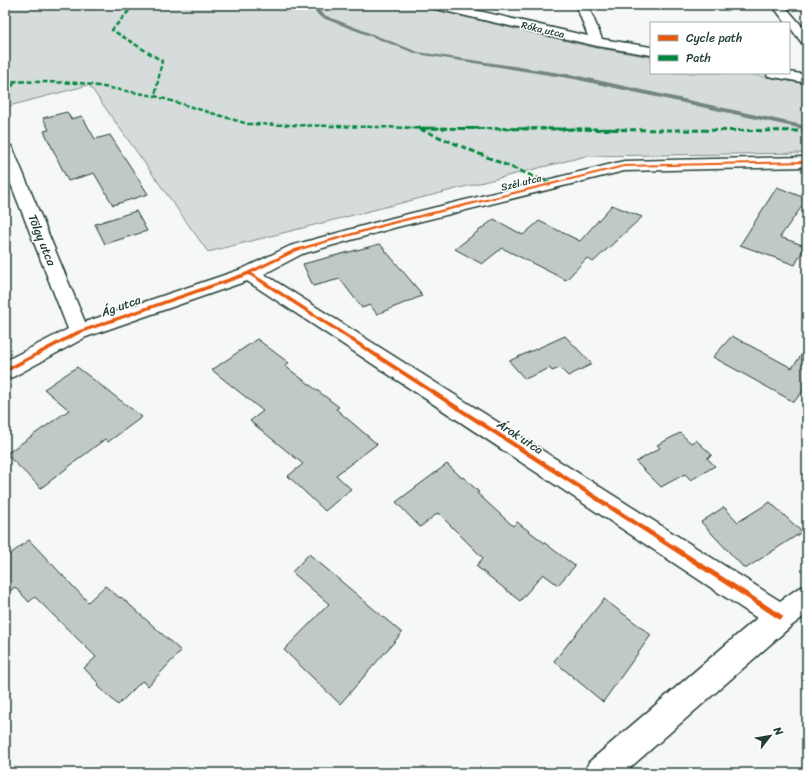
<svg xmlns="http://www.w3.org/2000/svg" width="812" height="778" viewBox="0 0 812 778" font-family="Sriracha,sans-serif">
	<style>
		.green { fill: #d6dcdb; stroke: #7a8c88 }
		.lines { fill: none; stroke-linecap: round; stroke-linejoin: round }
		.stream { fill: #72857f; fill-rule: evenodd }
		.building { fill: #c0c9c6; stroke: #1f3d34 }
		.street-casing { stroke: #1f3d34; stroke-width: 3 }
		.street { fill: #fff; fill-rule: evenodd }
		.quiet-far1 { stroke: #00873e; stroke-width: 2.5; stroke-dasharray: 5 2.5; stroke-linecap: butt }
		.quiet { stroke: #00873e; stroke-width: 3; stroke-dasharray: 6 3; stroke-linecap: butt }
		.cycleway-casing { stroke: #fff; stroke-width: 3 }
		.cycleway { fill: #e8590c; fill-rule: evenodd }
		.labels { text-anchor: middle; stroke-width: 3; stroke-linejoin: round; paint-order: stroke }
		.far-street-label { font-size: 10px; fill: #1f3d34; stroke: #fff }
		.street-label { font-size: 12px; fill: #1f3d34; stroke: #fff }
	</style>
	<rect width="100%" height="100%" fill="#f6f7f7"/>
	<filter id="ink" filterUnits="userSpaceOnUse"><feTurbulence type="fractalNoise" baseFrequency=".025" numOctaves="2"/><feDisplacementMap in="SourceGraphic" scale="8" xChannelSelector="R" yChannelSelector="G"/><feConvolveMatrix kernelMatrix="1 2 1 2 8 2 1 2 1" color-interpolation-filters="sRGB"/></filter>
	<g filter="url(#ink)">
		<!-- green -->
		<path class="green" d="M 5,5 L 415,5 L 592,47 L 651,57 L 651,73 L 743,73 L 807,84 L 807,153 L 586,156 L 208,252 L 89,85 L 5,107 Z"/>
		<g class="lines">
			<!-- stream -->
			<path class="stream" d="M 309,5 L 313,5 L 324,15 L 418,52 L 574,75 L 807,126 L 807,130 L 574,79 L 417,54 L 320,17 Z"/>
		</g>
		<!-- building -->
		<path class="building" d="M 67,112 L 71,119 L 82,116 L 95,139 L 110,135 L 148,194 L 113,205 L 94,173 L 68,181 L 44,131 L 49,130 L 43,118 Z
			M 777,187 L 807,199 L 780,237 L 805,246 L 795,265 L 740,245 Z
			M 612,205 L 642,217 L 593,262 L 587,258 L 566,280 L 502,248 L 482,264 L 455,249 L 494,219 L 523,235 L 539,221 L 580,241 Z
			M 136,211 L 147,231 L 105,244 L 95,224 Z
			M 380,244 L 421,293 L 419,293 L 422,296 L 377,314 L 370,305 L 362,308 L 340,279 L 313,286 L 303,264 Z
			M 565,336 L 592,364 L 568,376 L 560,368 L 552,371 L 550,368 L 525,379 L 509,361 Z
			M 732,336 L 792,368 L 807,347 L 807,386 L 794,402 L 713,357 Z
			M 257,339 L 289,363 L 285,366 L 339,407 L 336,409 L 377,444 L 336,475 L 351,489 L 325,511 L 288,476 L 303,464 L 250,421 L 263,411 L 212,370 Z
			M 77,367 L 142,417 L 108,442 L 105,439 L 41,488 L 6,454 L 69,410 L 44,389 Z
			M 680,433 L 691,443 L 696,440 L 712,455 L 707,458 L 715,466 L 691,480 L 685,474 L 661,487 L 636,462 L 660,448 L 657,445 Z
			M 447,464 L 462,478 L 463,477 L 479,492 L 477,493 L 513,526 L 517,522 L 575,566 L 558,585 L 543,574 L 520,601 L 476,566 L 483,558 L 438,513 L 420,527 L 396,502 Z
			M 770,502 L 802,532 L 745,569 L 701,522 L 724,507 L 738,522 Z
			M 29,540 L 88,602 L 105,586 L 120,598 L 121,597 L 181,651 L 148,686 L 142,681 L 118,705 L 97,685 L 99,684 L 84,668 L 96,657 L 35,597 L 29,602 L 15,587 L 5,595 L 5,558 Z
			M 309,554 L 402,633 L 340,704 L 284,650 L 329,604 L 292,572 Z
			M 604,599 L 651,635 L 603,702 L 554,661 Z"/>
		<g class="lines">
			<!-- street casing -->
			<g class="street-casing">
				<path id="street" d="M 430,5 L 452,5 L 588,36 L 576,5 L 588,5 L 602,39 L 651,47 L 651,55 L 597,46 L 436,9 L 432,8 Z
					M 772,5 L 784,5 L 807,32 L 807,44 L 802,43 L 789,26 L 789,23 L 786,23 Z
					M 789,72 L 807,75 L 807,83 L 768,76 L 766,73 L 789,73 Z
					M 5,144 L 11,146 L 13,149 L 85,322 L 242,269 L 290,246 L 392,218 L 624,161 L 807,157 L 807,167 L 624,171 L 397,227 L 302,254 L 264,274 L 780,601 L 797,589 L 807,585 L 807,614 L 790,627 L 624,773 L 584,773 L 589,762 L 757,618 L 247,281 L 86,337 L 13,377 L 5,379 L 5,361 L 68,329 L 5,169 Z"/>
			</g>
			<!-- street -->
			<use href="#street" class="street"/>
			<!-- quiet-far1 -->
			<path class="quiet-far1" d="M 134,5 L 112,30 L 162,61 L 155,96
				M 5,81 L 81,83 L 155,96 L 248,124 L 417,128 L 623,129
				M 5,100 L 15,81"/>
			<!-- quiet -->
			<path class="quiet" d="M 405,128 L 807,131
				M 420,129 L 549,183"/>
			<!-- cycleway casing -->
			<g class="cycleway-casing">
				<path id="cycleway" d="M 807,161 L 807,163 L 624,167 L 393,224 L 297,251 L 252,273 L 782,615 L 783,617 L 782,619 L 780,620 L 249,275 L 81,333 L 5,373 L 5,369 L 77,331 L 247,272 L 295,249 L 391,222 L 624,165 Z"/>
			</g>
			<!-- cycleway -->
			<use href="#cycleway" class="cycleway"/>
		</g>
	</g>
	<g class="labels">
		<!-- far-street labels -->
		<g class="far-street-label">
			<text transform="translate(543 29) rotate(13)" y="4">Róka utca</text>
			<text transform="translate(521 182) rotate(-14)" y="4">Szél utca</text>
		</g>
		<!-- street labels -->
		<g class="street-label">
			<text transform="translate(42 240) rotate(68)" y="4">Tölgy utca</text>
			<text transform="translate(121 306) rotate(-19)" y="4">Ág utca</text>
			<text transform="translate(520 437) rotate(33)" y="4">Árok utca</text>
		</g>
	</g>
	<!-- margin -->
	<rect width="812" height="778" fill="none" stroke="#fff" stroke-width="20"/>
	<rect x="10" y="10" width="792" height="758" fill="none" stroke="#1f3d34" stroke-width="1.5" filter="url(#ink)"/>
	<!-- legend -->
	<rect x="650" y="22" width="140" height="52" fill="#ffffff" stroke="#a5b1ae"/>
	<rect x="658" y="35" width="20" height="6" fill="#e8590c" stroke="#a5b1ae"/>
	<text x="686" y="42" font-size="12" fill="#1f3d34">Cycle path</text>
	<rect x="658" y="55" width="20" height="6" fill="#00873e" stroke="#a5b1ae"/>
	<text x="686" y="62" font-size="12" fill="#1f3d34">Path</text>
	<!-- north arrow -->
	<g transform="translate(770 736) rotate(59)" stroke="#ffffff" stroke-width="3" paint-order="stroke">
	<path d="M0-3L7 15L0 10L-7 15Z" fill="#1f3d34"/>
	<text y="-6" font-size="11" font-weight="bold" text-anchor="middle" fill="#1f3d34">N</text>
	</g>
</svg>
